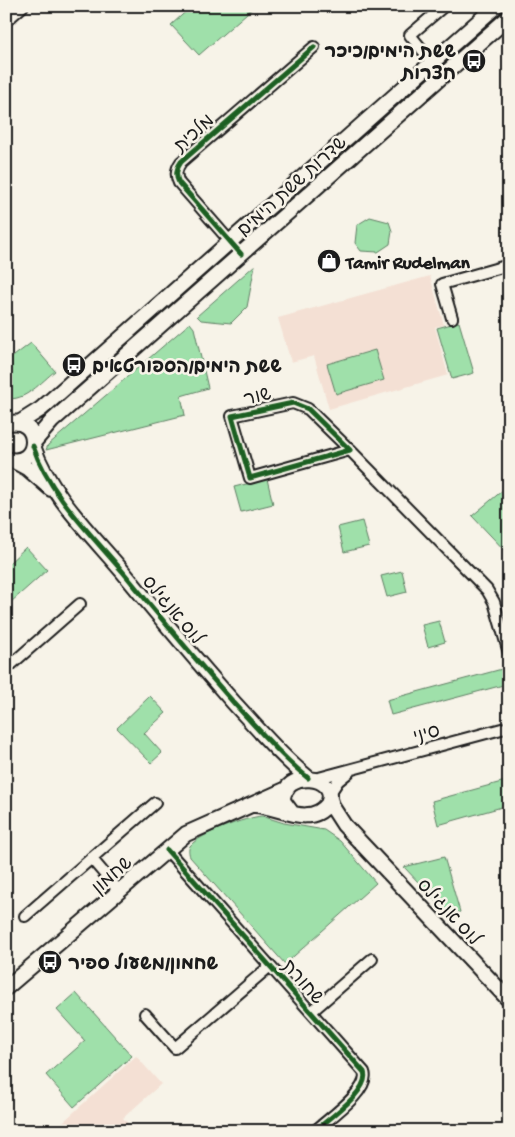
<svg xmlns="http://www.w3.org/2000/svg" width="515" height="1137" viewBox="0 0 515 1137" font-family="'Gochi Hand','Playpen Sans Hebrew',sans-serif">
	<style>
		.built { fill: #f4e0d4 }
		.green { fill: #9fe0aa; stroke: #5e7e63 }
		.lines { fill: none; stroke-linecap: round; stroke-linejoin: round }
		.street-casing { stroke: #1c1c1c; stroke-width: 14 }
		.secondary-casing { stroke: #1c1c1c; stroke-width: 18 }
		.street { stroke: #f7f3e8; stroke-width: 10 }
		.secondary { stroke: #f7f3e8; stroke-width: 14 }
		.cycleway-casing { stroke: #f7f3e8; stroke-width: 8 }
		.cycleway { stroke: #1b5e20; stroke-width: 5 }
		.labels { text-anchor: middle; stroke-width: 5; stroke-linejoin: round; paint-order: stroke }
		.poi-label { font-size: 19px; font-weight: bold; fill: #1c1c1c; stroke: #f7f3e8; text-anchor: start }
		.street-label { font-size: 19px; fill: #1c1c1c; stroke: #f7f3e8 }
	</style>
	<rect width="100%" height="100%" fill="#f7f3e8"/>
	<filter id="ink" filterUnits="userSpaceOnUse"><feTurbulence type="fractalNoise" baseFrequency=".02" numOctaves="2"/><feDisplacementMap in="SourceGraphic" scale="10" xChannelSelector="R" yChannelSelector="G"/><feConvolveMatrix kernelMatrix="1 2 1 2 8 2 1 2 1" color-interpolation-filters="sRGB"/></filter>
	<g filter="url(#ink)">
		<!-- built -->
		<path class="built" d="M 430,276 L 444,325 L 435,327 L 448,375 L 329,409 L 314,356 L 291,362 L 278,318 Z
			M 136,1056 L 161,1084 L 123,1118 L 135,1131 L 53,1131 Z"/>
		<!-- green -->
		<path class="green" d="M 192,6 L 255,6 L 199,55 L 171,25 Z
			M 370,217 L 389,222 L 392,231 L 390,244 L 378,252 L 361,251 L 355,243 L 357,225 Z
			M 255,265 L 247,307 L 231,323 L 201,320 L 197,316 Z
			M 459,322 L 474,373 L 452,379 L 437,328 Z
			M 190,323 L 194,328 L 208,388 L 181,396 L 185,415 L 46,450 L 48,445 Z
			M 31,343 L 55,371 C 42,381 24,403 6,398 L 6,362 Z
			M 375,350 L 384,380 L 336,394 L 327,364 Z
			M 267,479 L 273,504 L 241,512 L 234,487 Z
			M 509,485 L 509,555 L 472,516 Z
			M 362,521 L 369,546 L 344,552 L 338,527 Z
			M 26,547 L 47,570 L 11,602 L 6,597 L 6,566 Z
			M 402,571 L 407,592 L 387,597 L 381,576 Z
			M 439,621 L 445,642 L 428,647 L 422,625 Z
			M 502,669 L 507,684 L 391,715 L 387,700 Z
			M 150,696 L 166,713 L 144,733 L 162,753 L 151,763 L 117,728 Z
			M 509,780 L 509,805 L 438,825 L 432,801 Z
			M 262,816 L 284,823 L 324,830 L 340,841 L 376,883 L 285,964 L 190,857 C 189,853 188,850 190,846 C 199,834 247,817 262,816 Z
			M 444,857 L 460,912 L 449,915 L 404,867 Z
			M 76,993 L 132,1056 L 74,1107 L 46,1075 L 85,1041 L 57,1010 Z"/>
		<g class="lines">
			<!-- street casing -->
			<g class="street-casing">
				<path id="street" d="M 6,21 L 23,6
					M 443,75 L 410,35 L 444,6
					M 241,254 L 179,183 C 175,175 176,169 181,162 L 314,47
					M 452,318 L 442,284 L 509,265
					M 293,403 L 308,409 L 350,450 L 250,478 L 232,416 Z
					M 350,450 L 487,590 L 494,602 L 509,653
					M 6,669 L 80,604
					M 315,779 L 509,727
					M 330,793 L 338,781 L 349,772
					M 167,850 L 364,1072 C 371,1090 328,1119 315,1131
					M 91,858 L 119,891
					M 25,916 L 155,803
					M 311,1012 L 372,959
					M 145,1014 L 175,1048 L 270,966"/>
			</g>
			<!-- secondary casing -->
			<g class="secondary-casing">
				<path id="secondary" d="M 19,423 L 41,409 L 496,6
					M 6,424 C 42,413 42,470 6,459
					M 33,443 L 52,421 L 509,17
					M 33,446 C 49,494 91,534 123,572 C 159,616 196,660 234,703 C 258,729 281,756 308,778
					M 14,461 L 27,468 L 51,489
					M 330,799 L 333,808 L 344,825 L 509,1000
					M 254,805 C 278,805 309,829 328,804 C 341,774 282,769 283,801 L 292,813
					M 6,988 L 186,834 L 287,789"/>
			</g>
			<!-- street -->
			<use href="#street" class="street"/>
			<!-- secondary -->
			<use href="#secondary" class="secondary"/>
			<!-- cycleway casing -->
			<g class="cycleway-casing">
				<path id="cycleway" d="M 241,254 L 179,183 C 175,175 176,169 181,162 L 314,47
					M 293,403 L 308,409 L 350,450 L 250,478 L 232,416 Z
					M 33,446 C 49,494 91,534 123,572 C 159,616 196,660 234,703 C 258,729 281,756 308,778
					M 167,850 L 364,1072 C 371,1090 328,1119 315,1131"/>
			</g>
			<!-- cycleway -->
			<use href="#cycleway" class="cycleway"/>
		</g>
	</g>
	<!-- icons -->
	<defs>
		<g id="bus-disc" transform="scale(1.25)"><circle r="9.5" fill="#1c1c1c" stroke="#f7f3e8"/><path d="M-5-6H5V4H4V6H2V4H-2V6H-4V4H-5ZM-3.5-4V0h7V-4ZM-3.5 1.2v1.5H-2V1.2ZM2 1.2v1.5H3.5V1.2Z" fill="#fff"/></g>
		<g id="shop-disc" transform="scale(1.25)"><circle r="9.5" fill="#1c1c1c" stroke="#f7f3e8"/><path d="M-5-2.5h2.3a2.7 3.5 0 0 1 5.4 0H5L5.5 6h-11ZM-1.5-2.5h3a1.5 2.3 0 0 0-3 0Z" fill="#fff"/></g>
	</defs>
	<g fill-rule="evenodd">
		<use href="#bus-disc" x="474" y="61"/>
		<use href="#shop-disc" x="329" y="261"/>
		<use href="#bus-disc" x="74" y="365"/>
		<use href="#bus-disc" x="50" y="962"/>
	</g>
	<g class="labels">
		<!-- poi labels -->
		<g class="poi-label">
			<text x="456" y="57" text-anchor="end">ששת הימים/כיכר<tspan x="456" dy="22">חצרות</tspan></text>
			<text x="346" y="268">Tamir Rudelman</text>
			<text x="92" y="372">ששת הימים/הספורטאים</text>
			<text x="68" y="969">שחמון/משעול ספיר</text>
		</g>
		<!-- street labels -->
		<g class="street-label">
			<text transform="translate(193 132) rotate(-42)" y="7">מלכית</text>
			<text transform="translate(291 185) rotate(-42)" y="7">שדרות ששת הימים</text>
			<text transform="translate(257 395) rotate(-14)" y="7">שור</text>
			<text transform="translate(174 609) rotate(50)" y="7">לוס אנג'לס</text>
			<text transform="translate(426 732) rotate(-16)" y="7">סיני</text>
			<text transform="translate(111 874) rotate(-41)" y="7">שחמון</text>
			<text transform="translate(450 911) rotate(47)" y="7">לוס אנג'לס</text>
			<text transform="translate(304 981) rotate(48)" y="7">שחורת</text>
		</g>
	</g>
	<!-- margin -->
	<rect width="515" height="1137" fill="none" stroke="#f7f3e8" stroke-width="25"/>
	<rect x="12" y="12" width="490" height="1112" fill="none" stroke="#1c1c1c" stroke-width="2" filter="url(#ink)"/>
</svg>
